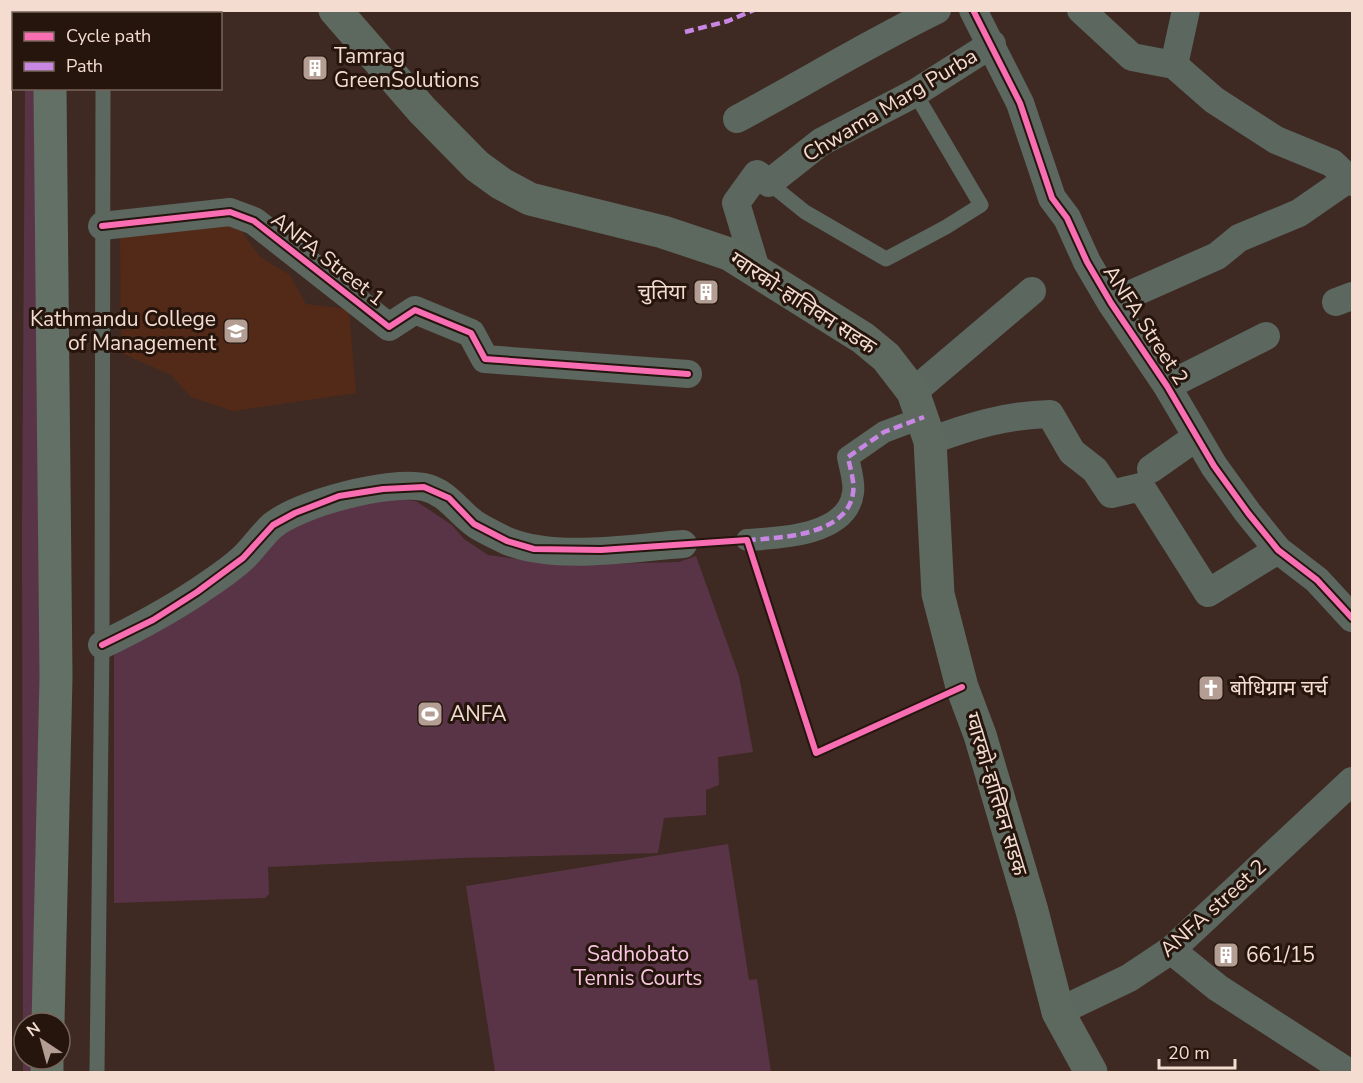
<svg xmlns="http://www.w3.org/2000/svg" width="1363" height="1083" viewBox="0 0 1363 1083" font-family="'Nunito Sans','Noto Sans Devanagari',sans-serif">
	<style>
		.built { fill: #532a18 }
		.green { fill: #593446 }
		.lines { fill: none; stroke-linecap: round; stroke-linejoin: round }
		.service { stroke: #5b675f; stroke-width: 15 }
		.pedestrian { stroke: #5b675f; stroke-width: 22 }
		.minor { stroke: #5b675f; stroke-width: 28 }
		.secondary { stroke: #5d685e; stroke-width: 33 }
		.primary { stroke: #627065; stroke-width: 33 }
		.quiet { stroke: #c787e3; stroke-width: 4.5; stroke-dasharray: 9 4.5; stroke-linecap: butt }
		.cycleway-casing { stroke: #25150d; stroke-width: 10 }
		.cycleway { stroke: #f96db3; stroke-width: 6 }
		.labels { text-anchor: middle; stroke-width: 6; stroke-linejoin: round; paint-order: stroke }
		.poi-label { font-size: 21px; fill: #f4dcd1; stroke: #25150d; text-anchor: start }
		.street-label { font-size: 21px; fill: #f4dcd1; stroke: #25150d }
		.park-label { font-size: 21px; fill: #f8c6e1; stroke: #25150d }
	</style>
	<rect width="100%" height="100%" fill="#3e2a22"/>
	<!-- built -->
	<path class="built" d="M 234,221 L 260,257 L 290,275 L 306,304 L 349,309 L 356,393 L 233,411 L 191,397 L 171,375 L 121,353 L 120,230 Z"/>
	<!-- green -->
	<path class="green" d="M 38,88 L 42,463 L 37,1023 L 24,1023 L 24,1059 L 36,1059 L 36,1072 L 23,1072 L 22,529 L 25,89 Z
		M 379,497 L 416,501 L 452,525 L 464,539 L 488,555 L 564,565 L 679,562 L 696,556 L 739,676 L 753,752 L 718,757 L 719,785 L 706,790 L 706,815 L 664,818 L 658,853 L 461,858 L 268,867 L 269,894 L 265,898 L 114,903 L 114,643 L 285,525 Z
		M 728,844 L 749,980 L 757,979 L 771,1072 L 495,1072 L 466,886 Z"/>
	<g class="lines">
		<!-- service -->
		<path class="service" d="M 105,14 L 105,10
			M 769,183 L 805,212 L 886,259 L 946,227 L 981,205 L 915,93
			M 97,1072 L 102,645 L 103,88"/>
		<!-- pedestrian -->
		<path class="pedestrian" d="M 747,540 C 779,538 847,536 853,493 C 855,483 850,468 848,457 L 884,432 L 924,417"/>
		<!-- minor -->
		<path class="minor" d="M 973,10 L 1020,103 L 1052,198 L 1067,218 L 1087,262 L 1111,303 L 1167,386 L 1214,466 L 1248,513 L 1278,550 L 1317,580 L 1352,618
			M 1081,10 L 1132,57 L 1174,65 L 1214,100 L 1276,140 L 1332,163 L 1352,182
			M 1174,65 L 1186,10
			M 737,119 C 804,83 869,43 937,10
			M 102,226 L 230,212 L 254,221 L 389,327 L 415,310 L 471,333 L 485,359 L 688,374
			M 756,269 L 736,203 L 757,174 L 769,183 L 821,142 L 915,93 L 992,44
			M 1336,302 L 1352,296
			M 1111,303 L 1217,256 L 1239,238 L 1299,213 L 1348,179
			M 1167,386 L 1266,336
			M 913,392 L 1032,291
			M 930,441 C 970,426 1007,415 1050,414 L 1072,452 L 1095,470 L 1111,494 L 1141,487 L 1208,593 L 1278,550
			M 1151,469 L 1195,438
			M 102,645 C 135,629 167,612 197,592 C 213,581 231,570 245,556 C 254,547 262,535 272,526 C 299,503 390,480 424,487 C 447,492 457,511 475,524 C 484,530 497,536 507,541 C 556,561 630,548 683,544
			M 1171,950 L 1218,988 L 1348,1072
			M 1058,1012 L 1129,978 L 1171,950 L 1352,781"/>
		<!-- secondary -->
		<path class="secondary" d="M 335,10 L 422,110 L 477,166 L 502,184 L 530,199 L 663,232 L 729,254 L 863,338 L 886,357 L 913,392 L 930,441 L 938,594 L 962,687 L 980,735 L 1032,911 L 1058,1012 L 1091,1072"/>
		<!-- primary -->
		<path class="primary" d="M 50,10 L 50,14
			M 48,1023 L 56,677 L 50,88
			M 47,1072 L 47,1059"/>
		<!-- quiet -->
		<path class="quiet" d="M 685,32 L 728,21 L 754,10
			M 747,540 C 779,538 847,536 853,493 C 855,483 850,468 848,457 L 884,432 L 924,417"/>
		<!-- cycleway casing -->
		<g class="cycleway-casing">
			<path id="cycleway" d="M 973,10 L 1020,103 L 1052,198 L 1067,218 L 1087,262 L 1111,303 L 1167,386 L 1214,466 L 1248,513 L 1278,550 L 1317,580 L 1352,618
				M 102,226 L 230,212 L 254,221 L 389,327 L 415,310 L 471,333 L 485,359 L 688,374
				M 102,645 L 153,620 L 197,592 L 243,558 L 273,525 L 295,513 L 339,496 L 383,489 L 424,487 L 449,498 L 474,524 L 507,541 L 534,549 L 601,550 L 747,540 L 816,753 L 962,687"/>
		</g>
		<!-- cycleway -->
		<use href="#cycleway" class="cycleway"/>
	</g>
	<!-- icons -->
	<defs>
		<g id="building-square" transform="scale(1.35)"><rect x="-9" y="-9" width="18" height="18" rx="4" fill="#b49e94" stroke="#25150d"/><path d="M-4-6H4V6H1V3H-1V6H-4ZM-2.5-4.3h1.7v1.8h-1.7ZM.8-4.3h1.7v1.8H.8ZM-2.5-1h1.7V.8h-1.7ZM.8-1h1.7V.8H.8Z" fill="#fff"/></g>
		<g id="university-square" transform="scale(1.35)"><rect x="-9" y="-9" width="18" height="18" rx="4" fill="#b49e94" stroke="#25150d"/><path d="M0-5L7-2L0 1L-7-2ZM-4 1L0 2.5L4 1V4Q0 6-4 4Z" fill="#fff"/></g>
		<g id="church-square" transform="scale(1.35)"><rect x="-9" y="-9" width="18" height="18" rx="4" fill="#b49e94" stroke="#25150d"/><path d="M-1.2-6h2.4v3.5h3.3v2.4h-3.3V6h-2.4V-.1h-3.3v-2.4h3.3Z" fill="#fff"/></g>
		<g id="stadium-square" transform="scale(1.35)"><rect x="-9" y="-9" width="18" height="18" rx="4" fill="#b49e94" stroke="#25150d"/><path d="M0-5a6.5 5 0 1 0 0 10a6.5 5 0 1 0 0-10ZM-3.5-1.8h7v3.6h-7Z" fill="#fff"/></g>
	</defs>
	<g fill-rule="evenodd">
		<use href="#building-square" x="315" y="68"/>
		<use href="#building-square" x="706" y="292"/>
		<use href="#university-square" x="236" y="331"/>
		<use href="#church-square" x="1211" y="688"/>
		<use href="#stadium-square" x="430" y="714"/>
		<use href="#building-square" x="1226" y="955"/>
	</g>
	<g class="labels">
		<!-- poi labels -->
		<g class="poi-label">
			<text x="334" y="63">Tamrag<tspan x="334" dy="24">GreenSolutions</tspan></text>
			<text x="686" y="299" text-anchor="end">चुतिया</text>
			<text x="216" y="326" text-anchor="end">Kathmandu College<tspan x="216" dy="24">of Management</tspan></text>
			<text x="1230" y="695">बोधिग्राम चर्च</text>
			<text x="450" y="721">ANFA</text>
			<text x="1246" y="962">661/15</text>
		</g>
		<!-- street labels -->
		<g class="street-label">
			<text transform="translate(890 105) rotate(-31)" y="7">Chwama Marg Purba</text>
			<text transform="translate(328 259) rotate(38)" y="7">ANFA Street 1</text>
			<text transform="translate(803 303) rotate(33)" y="7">ग्वारको-हात्तिवन सडक</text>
			<text transform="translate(1146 325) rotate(57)" y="7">ANFA Street 2</text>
			<text transform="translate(996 794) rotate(73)" y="7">ग्वारको-हात्तिवन सडक</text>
			<text transform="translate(1213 908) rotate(-42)" y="7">ANFA street 2</text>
		</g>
		<!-- park labels -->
		<g class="park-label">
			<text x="638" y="961">Sadhobato<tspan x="638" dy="24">Tennis Courts</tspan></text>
		</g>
	</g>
	<!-- border -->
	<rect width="1363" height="1083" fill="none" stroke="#f4dcd1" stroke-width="24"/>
	<!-- legend -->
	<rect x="12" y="12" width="210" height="78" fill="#25150d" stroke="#78655b" stroke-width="1.5"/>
	<rect x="24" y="32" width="30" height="9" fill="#f96db3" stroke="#78655b" stroke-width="1.5"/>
	<text x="66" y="42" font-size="18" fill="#f4dcd1">Cycle path</text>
	<rect x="24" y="62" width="30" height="9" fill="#c787e3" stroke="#78655b" stroke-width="1.5"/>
	<text x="66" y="72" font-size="18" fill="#f4dcd1">Path</text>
	<!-- north arrow -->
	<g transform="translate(42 1041) rotate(324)"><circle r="28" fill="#25150d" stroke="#78655b" stroke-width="1.5"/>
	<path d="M0-4.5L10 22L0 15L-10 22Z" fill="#b49e94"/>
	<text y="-9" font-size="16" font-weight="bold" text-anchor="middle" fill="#f4dcd1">N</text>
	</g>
	<!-- scale -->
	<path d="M1159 1059v9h76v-9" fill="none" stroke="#f4dcd1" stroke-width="3"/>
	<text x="1168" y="1059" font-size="18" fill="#f4dcd1" stroke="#25150d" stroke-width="4.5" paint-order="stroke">20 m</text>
</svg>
